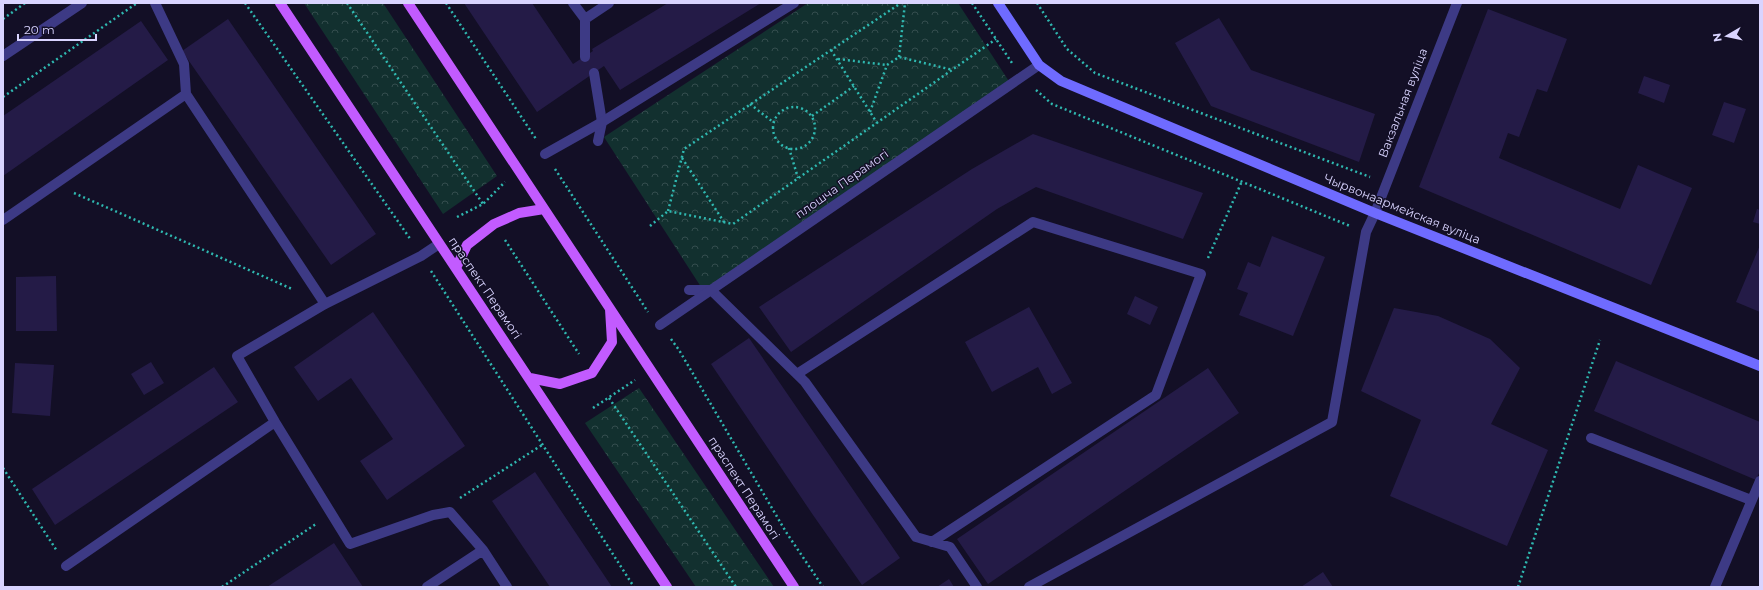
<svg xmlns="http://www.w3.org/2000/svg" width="1763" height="590" viewBox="0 0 1763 590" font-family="Montserrat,sans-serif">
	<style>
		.park { fill: url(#park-crowns) }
		.building { fill: #241b47 }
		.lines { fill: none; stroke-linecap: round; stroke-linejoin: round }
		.path { stroke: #2fb8b0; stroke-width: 2.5; stroke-dasharray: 2 3; stroke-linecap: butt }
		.lane { stroke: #3d3a85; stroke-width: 10 }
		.street { stroke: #3d3a85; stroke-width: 10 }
		.secondary { stroke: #6f6bff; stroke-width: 10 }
		.primary { stroke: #c25bff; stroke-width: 10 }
		.labels { text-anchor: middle; stroke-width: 3; stroke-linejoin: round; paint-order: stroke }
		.street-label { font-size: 12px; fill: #d9d4ff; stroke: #130f26 }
	</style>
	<defs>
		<pattern id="park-crowns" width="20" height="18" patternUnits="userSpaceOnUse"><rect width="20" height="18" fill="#12302f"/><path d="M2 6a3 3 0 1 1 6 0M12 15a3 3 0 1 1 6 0" fill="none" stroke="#344d4e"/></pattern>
	</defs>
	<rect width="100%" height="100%" fill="#130f26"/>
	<!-- park -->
	<path class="park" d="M 304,3 L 383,3 L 497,176 L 443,214 Z
		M 808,3 L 958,3 L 1012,86 L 703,290 L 604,137 Z
		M 639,388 L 774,587 L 696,587 L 585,423 Z"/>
	<!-- building -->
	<path class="building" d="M 464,3 L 532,3 L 573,64 L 593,51 L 592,49 L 668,3 L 761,3 L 620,90 L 604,66 L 537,112 Z
		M 1488,9 L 1567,39 L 1547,92 L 1537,89 L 1519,137 L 1508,133 L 1499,158 L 1620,209 L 1638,165 L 1692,188 L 1651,285 L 1419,187 Z
		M 1219,18 L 1251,70 L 1375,114 L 1359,162 L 1211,106 L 1175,43 Z
		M 228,19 L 376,234 L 331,265 L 182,51 Z
		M 141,21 L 168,60 L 3,176 L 3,116 Z
		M 1644,76 L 1670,85 L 1664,103 L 1638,93 Z
		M 1724,102 L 1746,109 L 1734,143 L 1712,135 Z
		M 1033,134 L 1203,193 L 1183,239 L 1036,187 L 997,209 L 791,352 L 759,307 L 972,169 Z
		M 1757,209 L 1760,210 L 1760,224 L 1753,222 Z
		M 1272,236 L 1325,257 L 1293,336 L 1239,315 L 1248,293 L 1237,289 L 1248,262 L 1260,267 Z
		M 1760,245 L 1760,312 L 1736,302 Z
		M 56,276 L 57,331 L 16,331 L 16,277 Z
		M 1135,296 L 1158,307 L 1150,325 L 1127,314 Z
		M 1029,307 L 1072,383 L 1052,394 L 1038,367 L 992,392 L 965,342 Z
		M 1394,308 L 1438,316 L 1490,339 L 1520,368 L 1491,424 L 1548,450 L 1507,546 L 1390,496 L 1421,420 L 1361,391 Z
		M 373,312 L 465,446 L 387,500 L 360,461 L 393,439 L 351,378 L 318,401 L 294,367 Z
		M 749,338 L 900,558 L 862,585 L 813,515 L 711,364 Z
		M 1616,361 L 1760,422 L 1760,471 L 1756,480 L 1594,411 Z
		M 151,362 L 164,383 L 144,395 L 131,374 Z
		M 15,363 L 54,365 L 50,416 L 12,413 Z
		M 214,367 L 238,402 L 55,525 L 32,489 Z
		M 1208,368 L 1239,413 L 988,584 L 957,539 Z
		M 535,472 L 612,587 L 550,587 L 492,501 Z
		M 334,543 L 363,587 L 267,587 Z
		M 1323,572 L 1333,587 L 1301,587 Z
		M 949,579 L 954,587 L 937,587 Z"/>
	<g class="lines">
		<!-- path -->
		<path class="path" d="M 245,3 L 411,240
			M 347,3 L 483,204
			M 446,3 L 536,139
			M 972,3 L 1012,63
			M 1037,3 L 1067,49 L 1095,73 L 1370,177
			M 3,19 L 25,3
			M 831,50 L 877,123
			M 899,57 L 905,3
			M 838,59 L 887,65
			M 1036,90 L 1052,104 L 1350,226
			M 3,97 L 137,3
			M 750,104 L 773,122
			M773 128a21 21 0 1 1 42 0a21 21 0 1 1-42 0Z
			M 870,112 L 887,65 L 899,57 L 953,70
			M 812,116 L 854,86
			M 789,148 L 798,178
			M 682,158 L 724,222
			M 555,169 L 648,312
			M 74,193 L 292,289
			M 668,211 L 684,149 L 901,3
			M 457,217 L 483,204 L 505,182
			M 650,226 L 668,211 L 733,224 L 996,39
			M 505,240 L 579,354
			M 1208,258 L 1242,181
			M 431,271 L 634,587
			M 671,339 L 679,350 L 786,532 L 823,587
			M 609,398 L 736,587
			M 593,408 L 635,380
			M 3,468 L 57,551
			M 460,498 L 542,445
			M 222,587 L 316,524
			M 1518,587 L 1600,340"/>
		<!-- lane -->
		<path class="lane" d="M 155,3 L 184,64 L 186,94 L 325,304
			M 573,3 L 585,19
			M 585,57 L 585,19 L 609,3
			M 594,73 L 602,122 L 598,141
			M 3,220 L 186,94
			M 439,244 L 421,256 L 325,304 L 237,356 L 275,422 L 350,544 L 433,515 L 450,512 L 483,550 L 507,587
			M 689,290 L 711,290 L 805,382 L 916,537 L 950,547 L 977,587
			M 797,374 L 1033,222 L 1201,274 L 1156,395 L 932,542
			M 1591,438 L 1751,500
			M 66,566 L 275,422
			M 427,587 L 483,550
			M 1029,587 L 1332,422 L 1366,232 L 1375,213
			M 1715,587 L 1760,481"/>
		<!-- street -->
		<path class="street" d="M 3,56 L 82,3
			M 545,154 L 602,122 L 794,3
			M 1375,213 L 1457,3
			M 660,325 L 1039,65"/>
		<!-- secondary -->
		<path class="secondary" d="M 998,3 L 1039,65 L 1061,81 L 1375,213 L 1760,366"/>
		<!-- primary -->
		<path class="primary" d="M 280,3 L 667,587
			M 408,3 L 794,587
			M 456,268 L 467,245 L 494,224 L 519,213 L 544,209
			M 530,378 L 560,384 L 592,373 L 612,342 L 610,309"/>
	</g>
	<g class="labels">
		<!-- street labels -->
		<g class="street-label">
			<text transform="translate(1403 103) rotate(-69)" y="4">Вакзальная вуліца</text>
			<text transform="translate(842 184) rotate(-35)" y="4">плошча Перамогі</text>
			<text transform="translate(1402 209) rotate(22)" y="4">Чырвонаармейская вуліца</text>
			<text transform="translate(485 288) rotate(56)" y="4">праспект Перамогі</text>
			<text transform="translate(744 488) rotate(57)" y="4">праспект Перамогі</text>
		</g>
	</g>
	<!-- border -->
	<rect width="1763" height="590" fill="none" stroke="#d9d4ff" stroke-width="8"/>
	<!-- north arrow -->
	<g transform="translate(1727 36) rotate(261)" stroke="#130f26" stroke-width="3" paint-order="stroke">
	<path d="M0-3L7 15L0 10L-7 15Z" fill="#d9d4ff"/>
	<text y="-6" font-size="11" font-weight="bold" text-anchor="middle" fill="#d9d4ff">N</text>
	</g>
	<!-- scale -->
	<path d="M18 34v6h78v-6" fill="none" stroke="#d9d4ff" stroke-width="2"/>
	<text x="24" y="34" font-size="12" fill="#d9d4ff" stroke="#130f26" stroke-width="3" paint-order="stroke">20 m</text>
</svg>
